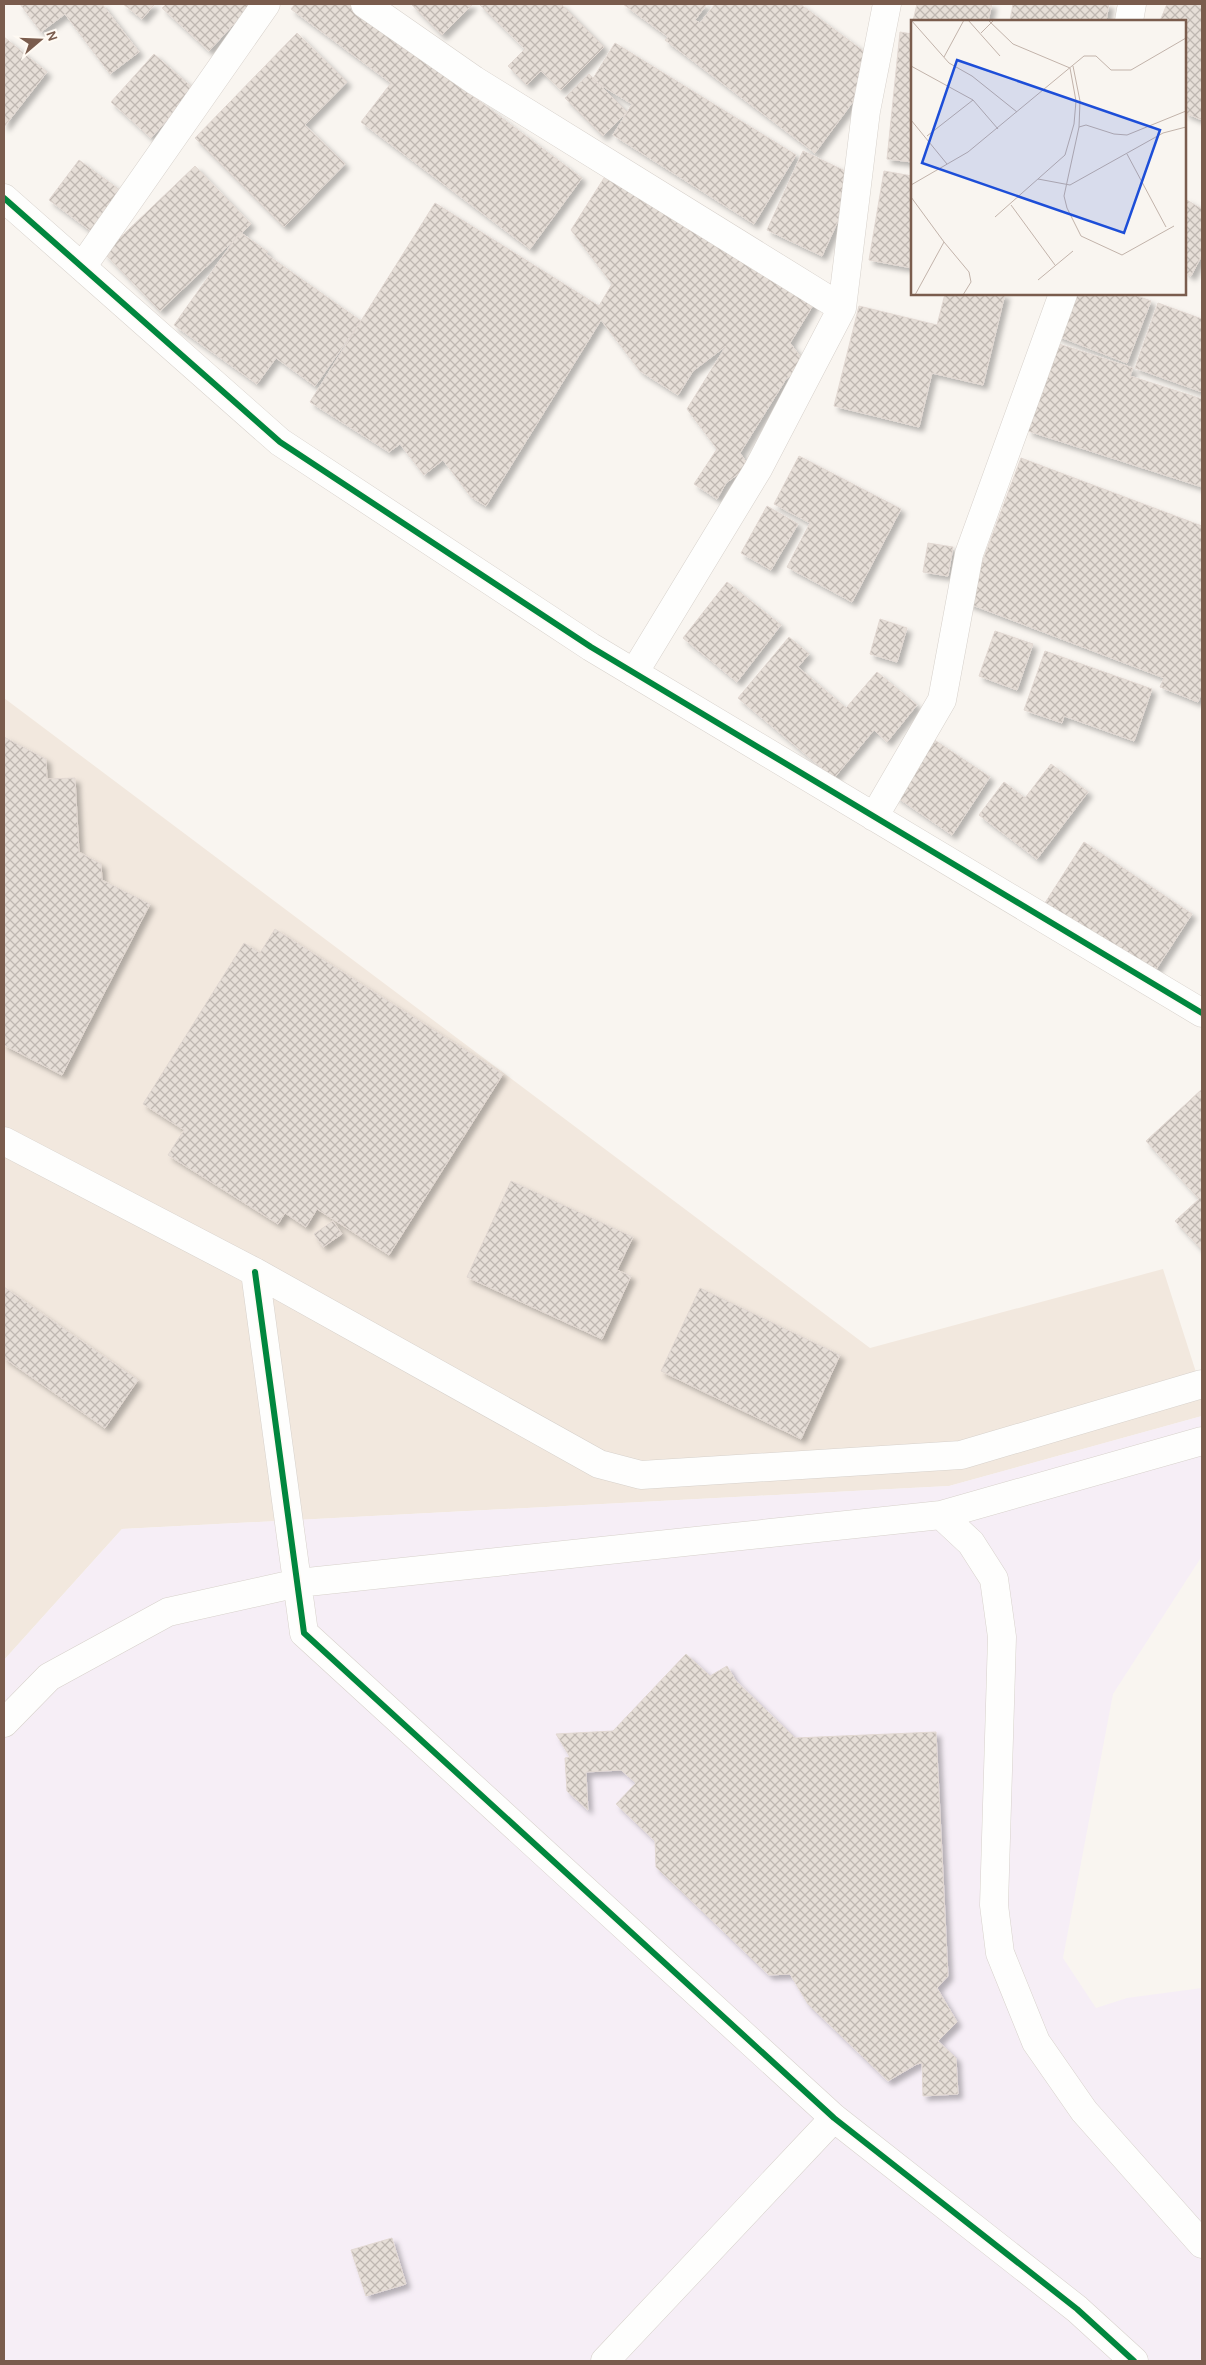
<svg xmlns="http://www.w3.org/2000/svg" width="1206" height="2365" viewBox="0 0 1206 2365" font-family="Karla,sans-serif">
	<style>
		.residential { fill: #f2e8de }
		.education { fill: #f6eef6 }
		.building { fill: url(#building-cross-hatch); stroke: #e2d8d2; filter: url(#shadow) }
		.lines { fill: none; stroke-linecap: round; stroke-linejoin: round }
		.minor-casing { stroke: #d7d1cb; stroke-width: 29 }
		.minor { stroke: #fefefd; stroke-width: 28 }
		.cycleway-casing { stroke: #fffaf3; stroke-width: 9 }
		.cycleway { stroke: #00873e; stroke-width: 6 }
		.inset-road { fill: none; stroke: #c2b3aa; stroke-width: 1 }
		.view { fill: #1d4ed8; fill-opacity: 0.15; stroke: #1d4ed8; stroke-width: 2.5 }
		.inset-edge { fill: none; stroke: #7a5c4d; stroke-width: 2.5 }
	</style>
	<defs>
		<pattern id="building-cross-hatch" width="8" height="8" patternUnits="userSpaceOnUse" patternTransform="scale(1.25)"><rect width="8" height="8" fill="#e6ded7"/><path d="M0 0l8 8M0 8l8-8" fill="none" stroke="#bfb7b1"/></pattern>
		<filter id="shadow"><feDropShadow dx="4.5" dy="4.5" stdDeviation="2.5" flood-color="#0004"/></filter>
	</defs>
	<rect width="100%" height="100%" fill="#f9f5f0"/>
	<!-- residential -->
	<path class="residential" d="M 4,698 L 870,1348 L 1163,1269 L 1202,1391 L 1202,1416 L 949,1486 L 122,1529 L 4,1660 Z"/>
	<!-- education -->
	<path class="education" d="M 1202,1416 L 1202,1556 L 1113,1694 L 1063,1958 L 1096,2008 L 1127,1998 L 1202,1988 L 1202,2361 L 4,2361 L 4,1660 L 122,1529 L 949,1486 Z"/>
	<!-- building -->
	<path class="building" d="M 20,4 L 102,4 L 139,52 L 110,74 L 65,14 L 41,32 Z
		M 123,4 L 155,4 L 142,19 Z
		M 166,4 L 252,4 L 209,51 L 162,8 Z
		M 295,4 L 374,4 L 414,52 L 582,178 L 530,249 L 361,122 L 391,83 L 291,9 Z
		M 411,4 L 473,4 L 442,35 Z
		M 479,4 L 561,4 L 604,47 L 561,90 L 541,71 L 527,85 L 508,66 L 525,49 Z
		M 623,4 L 707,4 L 695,20 L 700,23 L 715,4 L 800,4 L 881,64 L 815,153 L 665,40 L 668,37 Z
		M 917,4 L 992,4 L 988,21 L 913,21 Z
		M 1013,4 L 1109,4 L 1106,21 L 1010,21 Z
		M 1167,4 L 1202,4 L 1202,120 L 1185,113 L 1185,21 L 1160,21 Z
		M 900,32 L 912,34 L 912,162 L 887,159 Z
		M 297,33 L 347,82 L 305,125 L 345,164 L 284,227 L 195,138 Z
		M 4,37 L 47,72 L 4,127 Z
		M 615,43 L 796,155 L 754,224 L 613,135 L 632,104 L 592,80 Z
		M 154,54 L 194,89 L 151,138 L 111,102 Z
		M 589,74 L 627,112 L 603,136 L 565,98 Z
		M 803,151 L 858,177 L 822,256 L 767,230 Z
		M 79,160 L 124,193 L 95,234 L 49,200 Z
		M 195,166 L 251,224 L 160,311 L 104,253 Z
		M 611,167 L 818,297 L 790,343 L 806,364 L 786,379 L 740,453 L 749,466 L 726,483 L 717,499 L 694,484 L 717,449 L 687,409 L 726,346 L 693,371 L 678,395 L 640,371 L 601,320 L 486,506 L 471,497 L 443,460 L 424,475 L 400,444 L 389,452 L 310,402 L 435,203 L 599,306 L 612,284 L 571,230 Z
		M 884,171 L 912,176 L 912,268 L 869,260 Z
		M 1185,199 L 1202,209 L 1202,255 L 1191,276 L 1185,272 Z
		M 240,232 L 268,252 L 266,254 L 361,321 L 315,386 L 276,358 L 257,384 L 174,325 Z
		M 945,294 L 1005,294 L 983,385 L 932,373 L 919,427 L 834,406 L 859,306 L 937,325 Z
		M 1071,294 L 1132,294 L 1151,301 L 1127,363 L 1055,335 Z
		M 1158,303 L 1202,319 L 1202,392 L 1135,368 Z
		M 1056,343 L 1133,368 L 1130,376 L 1202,399 L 1202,487 L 1028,431 Z
		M 799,456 L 901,509 L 852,602 L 787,567 L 810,523 L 774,504 Z
		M 1021,458 L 1202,526 L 1202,691 L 1198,702 L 1160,687 L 1164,678 L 967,603 Z
		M 767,506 L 798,524 L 771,570 L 741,553 Z
		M 928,543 L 953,547 L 948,576 L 923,572 Z
		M 727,582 L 781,625 L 737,682 L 683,638 Z
		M 880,619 L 907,628 L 897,662 L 870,654 Z
		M 995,631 L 1033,644 L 1017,690 L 979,676 Z
		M 789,637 L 809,654 L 798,667 L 846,708 L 877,672 L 917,705 L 887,742 L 874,730 L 834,778 L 738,698 Z
		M 1045,651 L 1152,689 L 1134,741 L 1064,716 L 1062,723 L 1024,710 Z
		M 4,737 L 46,759 L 47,779 L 75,778 L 79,852 L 101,864 L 102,880 L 150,904 L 62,1075 L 4,1045 Z
		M 933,739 L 990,777 L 952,835 L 895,796 Z
		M 1051,764 L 1088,792 L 1037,859 L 979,815 L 1004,782 L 1025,798 Z
		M 1084,842 L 1192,914 L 1144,988 L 1036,917 Z
		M 275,929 L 503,1074 L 389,1255 L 317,1209 L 306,1227 L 285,1213 L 278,1224 L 168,1155 L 184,1130 L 143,1104 L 244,943 L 260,953 Z
		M 1202,1089 L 1202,1250 L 1175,1221 L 1199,1199 L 1146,1141 Z
		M 511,1181 L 633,1237 L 617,1270 L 631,1276 L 602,1339 L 467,1277 Z
		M 333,1221 L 342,1234 L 323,1247 L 314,1234 Z
		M 4,1287 L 138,1380 L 105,1428 L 4,1358 Z
		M 700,1288 L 840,1355 L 801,1439 L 661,1371 Z
		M 686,1654 L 710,1676 L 727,1666 L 736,1681 L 795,1738 L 936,1732 L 948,1976 L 937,1988 L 957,2022 L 938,2041 L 956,2058 L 958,2094 L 923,2096 L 922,2063 L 917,2064 L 888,2081 L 808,2004 L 790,1974 L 769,1975 L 656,1867 L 655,1841 L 616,1804 L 636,1783 L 621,1770 L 586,1772 L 588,1810 L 567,1791 L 565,1758 L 570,1757 L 556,1734 L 613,1731 Z
		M 392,2238 L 406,2284 L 366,2296 L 351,2250 Z"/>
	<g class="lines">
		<!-- minor casing -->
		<g class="minor-casing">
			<path id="minor" d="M 365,4 L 474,80 L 842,308
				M 1129,21 L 1132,4
				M 4,198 L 280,442 L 591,647 L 1202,1013
				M 82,267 L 266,4
				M 634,673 L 758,469 L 842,308 L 866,111 L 887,4
				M 874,817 L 942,700 L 969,554 L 1063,294
				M 4,1141 L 255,1272 L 599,1464 L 641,1475 L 961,1455 L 1202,1384
				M 255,1272 L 304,1633 L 834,2118 L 1077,2309 L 1134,2361
				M 941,1515 L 971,1543 L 994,1579 L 1002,1637 L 994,1905 L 1000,1953 L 1036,2042 L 1084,2111 L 1202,2244
				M 4,1723 L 49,1677 L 168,1612 L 298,1583 L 941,1515 L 1202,1441
				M 605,2361 L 834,2118"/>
		</g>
		<!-- minor -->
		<use href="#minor" class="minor"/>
		<!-- cycleway casing -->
		<g class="cycleway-casing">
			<path id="cycleway" d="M 4,198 L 280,442 L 591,647 L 1202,1013
				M 255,1272 L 304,1633 L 834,2118 L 1077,2309 L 1134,2361"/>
		</g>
		<!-- cycleway -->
		<use href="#cycleway" class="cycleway"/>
	</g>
	<!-- overview -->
	<g transform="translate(911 20)">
		<rect width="275" height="275" fill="#f9f5f0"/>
		<path class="inset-road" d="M 0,0 L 38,43 L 61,56 L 106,92M 57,0 L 89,36M 77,0 L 102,24 L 159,48 L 165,81 L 163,104 L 154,135 L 84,197M 70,13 L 83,0M 33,37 L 53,0M 0,46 L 62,80 L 87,109M 162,46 L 169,81 L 168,107 L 153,176 L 156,188 L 170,216 L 211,235 L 263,206M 0,100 L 36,144M 168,107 L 175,105 L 203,114 L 216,115 L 275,91M 16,116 L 62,80M 216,134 L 255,207M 127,159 L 159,165 L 252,113 L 275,107M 0,165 L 57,132 L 173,36 L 185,36 L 200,50 L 220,50 L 275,18M 0,177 L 33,222 L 4,275M 100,185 L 144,245M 33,222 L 58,252 L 60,262 L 52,275M 127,260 L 162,231"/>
		<path class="view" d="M 46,40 L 249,110 L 213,213 L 11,143 Z"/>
		<rect width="275" height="275" class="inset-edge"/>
	</g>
	<!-- border -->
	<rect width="1206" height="2365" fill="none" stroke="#7a5c4d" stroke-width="10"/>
	<!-- north arrow -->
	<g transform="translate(40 40) rotate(71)" stroke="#fffaf3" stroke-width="4" paint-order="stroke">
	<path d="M0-4L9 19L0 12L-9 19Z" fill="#7a5c4d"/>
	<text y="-8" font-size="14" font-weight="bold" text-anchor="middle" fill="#7a5c4d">N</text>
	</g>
</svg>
